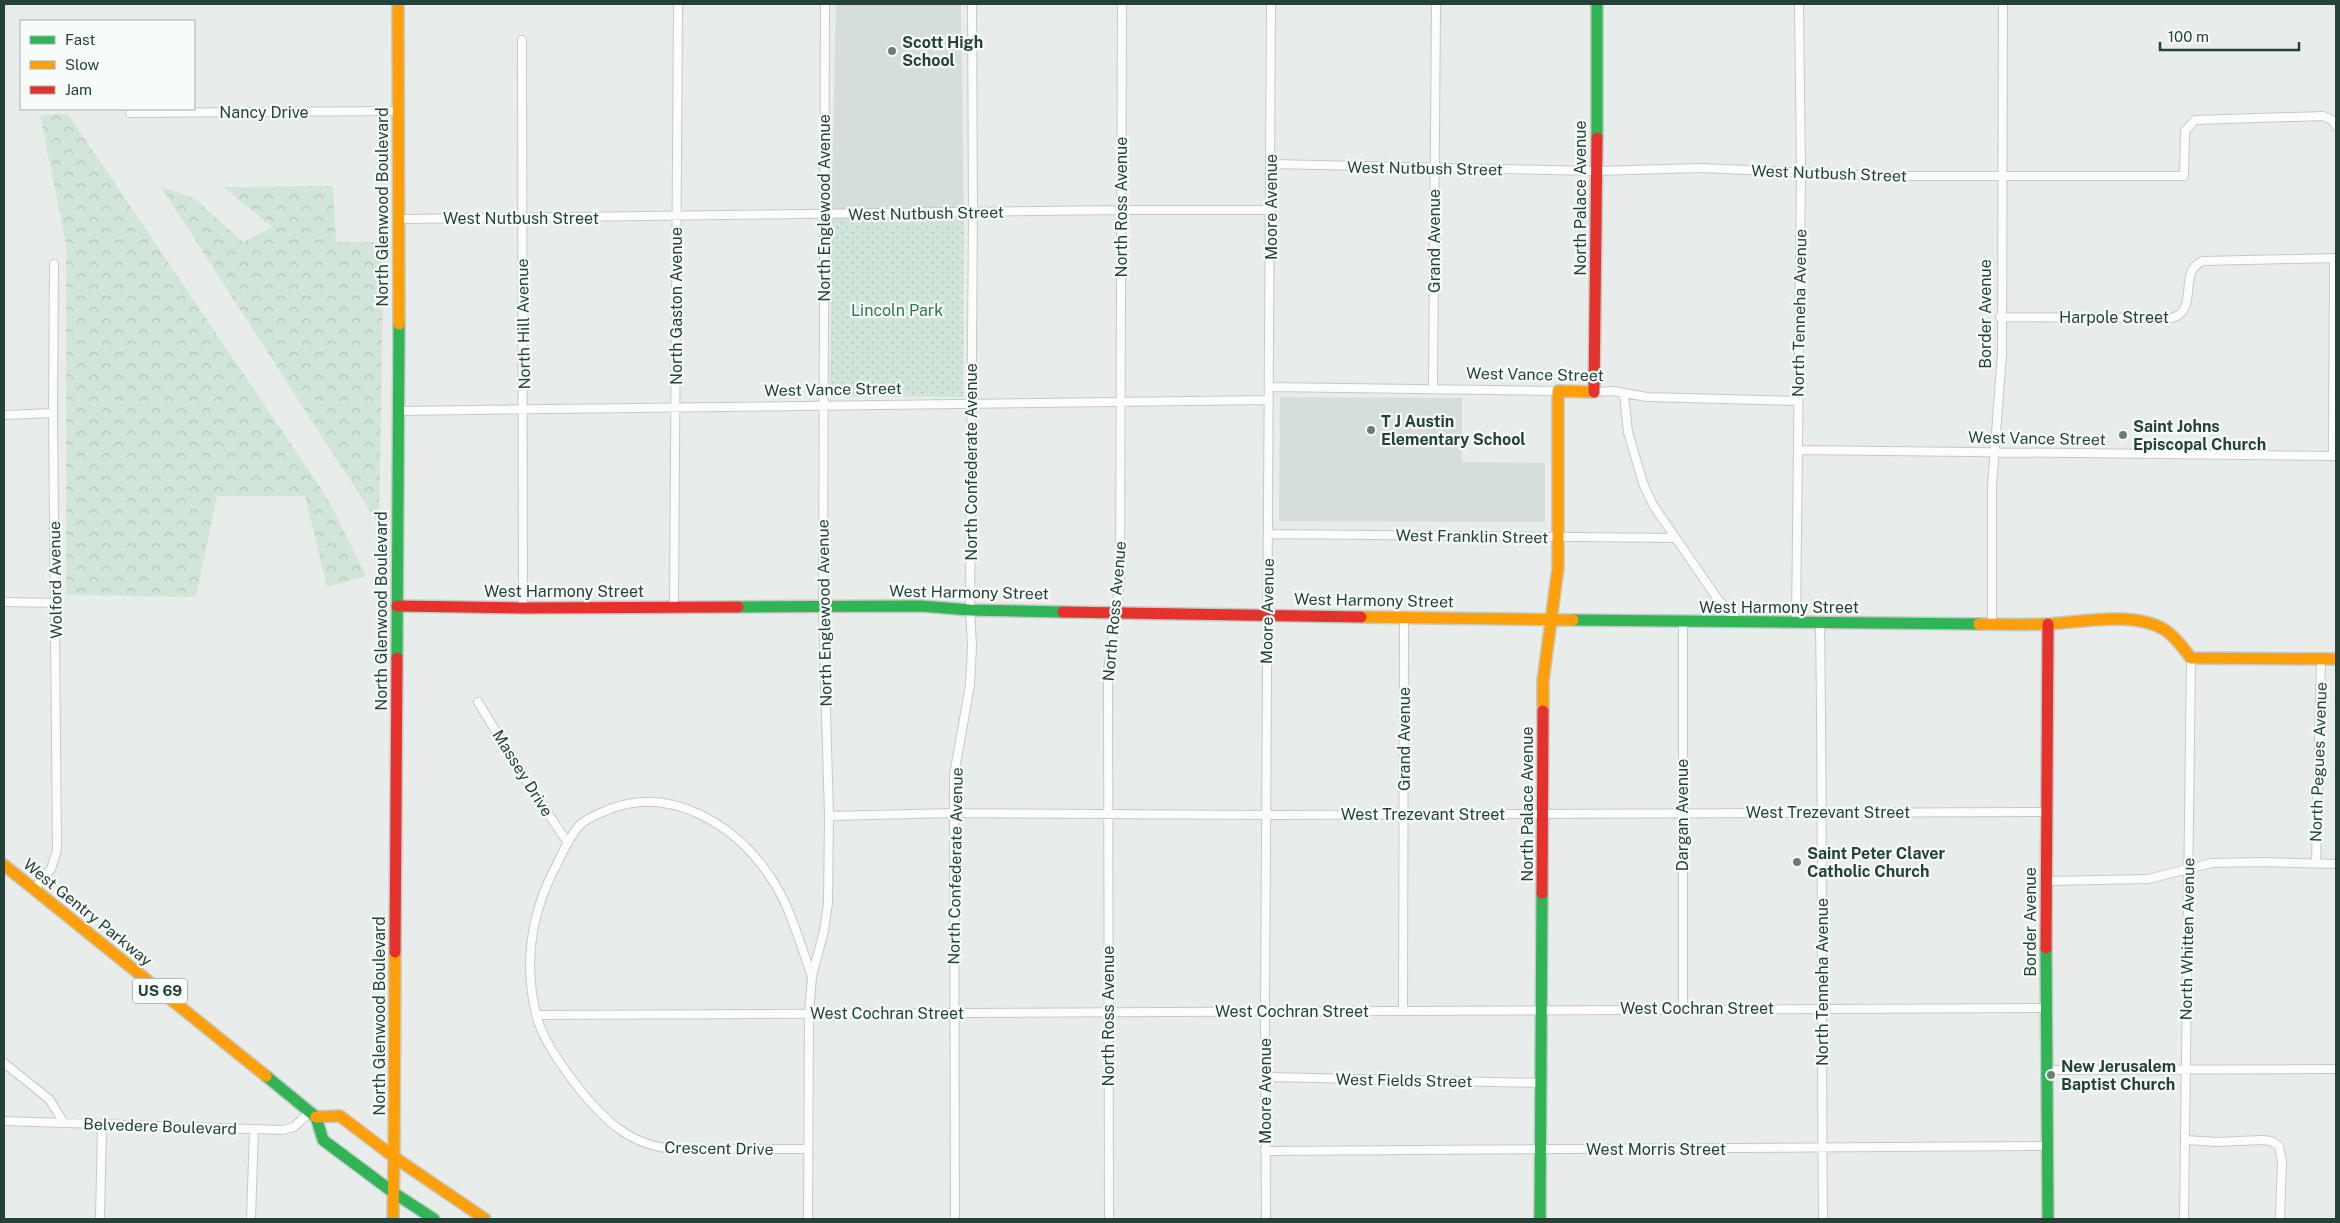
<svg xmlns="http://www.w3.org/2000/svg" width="2340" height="1223" viewBox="0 0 2340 1223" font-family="'Public Sans',sans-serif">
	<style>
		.built { fill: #d6dedb }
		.forest { fill: url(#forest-crowns) }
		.park { fill: url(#park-dots) }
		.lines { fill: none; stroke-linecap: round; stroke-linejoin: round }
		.street-casing { stroke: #c5cac8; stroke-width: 10 }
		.fast-casing { stroke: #c3cbc8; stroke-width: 14 }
		.slow-casing { stroke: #c3cbc8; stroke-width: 14 }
		.jam-casing { stroke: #c3cbc8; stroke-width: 14 }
		.street { stroke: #fcfcfc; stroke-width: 8 }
		.fast { stroke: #30b455; stroke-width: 11 }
		.slow { stroke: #ff9f0a; stroke-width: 11 }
		.jam { stroke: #e5322d; stroke-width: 11 }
		.poi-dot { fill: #697e78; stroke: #f7fbf9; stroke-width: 2 }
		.labels { text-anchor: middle; stroke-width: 4.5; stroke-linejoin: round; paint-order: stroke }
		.shield { fill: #f7fbf9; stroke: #637a73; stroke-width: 1 }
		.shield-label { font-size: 15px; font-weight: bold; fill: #24423a }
		.poi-label { font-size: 16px; font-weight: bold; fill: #24423a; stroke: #f7fbf9; text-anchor: start }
		.street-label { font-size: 16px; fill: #24423a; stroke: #f7fbf9 }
		.park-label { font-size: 16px; fill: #2d7a4b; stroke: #f7fbf9 }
	</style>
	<defs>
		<pattern id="forest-crowns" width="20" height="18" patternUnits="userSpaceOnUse" patternTransform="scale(1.25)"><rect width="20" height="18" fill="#d1e6d8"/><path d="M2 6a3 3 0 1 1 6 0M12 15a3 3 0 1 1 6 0" fill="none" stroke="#b3c6ba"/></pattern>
		<pattern id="park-dots" width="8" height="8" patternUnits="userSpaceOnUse" patternTransform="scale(1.25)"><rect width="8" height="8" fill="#d1e6d8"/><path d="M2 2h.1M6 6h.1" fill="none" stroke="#b3c6ba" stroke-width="1.8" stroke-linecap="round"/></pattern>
	</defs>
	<rect width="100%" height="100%" fill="#e8edeb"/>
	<!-- built -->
	<path class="built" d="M 836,4 L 961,4 L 964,223 L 831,222 Z
		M 1280,397 L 1462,398 L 1462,462 L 1545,463 L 1545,522 L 1279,521 Z"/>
	<!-- forest -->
	<path class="forest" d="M 68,114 L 328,499 L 366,576 L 327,587 L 305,496 L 217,496 L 196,597 L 66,595 L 66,243 L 40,115 Z
		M 333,186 L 336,242 L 384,242 L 379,525 L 161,187 L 194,198 L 243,242 L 272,227 L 223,187 Z"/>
	<!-- park -->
	<path class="park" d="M 831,222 L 964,223 L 963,397 L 830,396 Z"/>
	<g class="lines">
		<!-- street casing -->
		<g class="street-casing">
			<path id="street" d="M 522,40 L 523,608
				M 130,113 L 399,111
				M 1271,164 L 1596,171 L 1700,168 L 1880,176 L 2184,176 L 2185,131 L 2195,120 L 2323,116 L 2332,120 L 2336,126
				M 400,219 L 1121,210 L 1271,210
				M 2000,317 L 2172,318 C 2200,310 2177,271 2203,261 L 2336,258
				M 1270,387 L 1558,391
				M 1433,388 L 1436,4
				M 1596,392 L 1613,391 L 1647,397 L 1798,401
				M 1624,395 L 1628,432 L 1643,483 L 1653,505 L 1717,598 L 1740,623
				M 398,411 L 1269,400
				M 4,415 L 53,413
				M 1798,450 L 2336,456
				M 2333,456 L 2334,258
				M 1269,534 L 1675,538
				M 4,602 L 56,603
				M 674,607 L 678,4
				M 1796,623 L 1801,174 L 1799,4
				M 1992,623 L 1992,486 L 2002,354 L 2003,4
				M 1820,624 C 1823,822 1821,1021 1823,1219
				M 478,702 L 530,787 L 568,843
				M 829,816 L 954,813 L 1267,815 L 2046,812
				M 2316,864 L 2321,659
				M 2046,881 L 2148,879 L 2212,863 L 2262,862 L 2336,864
				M 34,889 L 51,869 L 57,850 L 53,413 L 54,264
				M 1683,1008 L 1683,622
				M 1403,1011 L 1404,618
				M 536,1015 L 2047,1008
				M 4,1063 L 49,1099 L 64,1123
				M 2048,1070 L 2336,1069
				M 1265,1077 L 1542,1083
				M 4,1121 L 282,1130 L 294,1127 L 310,1112
				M 2186,1140 L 2216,1142 L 2262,1140 L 2271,1141 L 2279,1146 L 2282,1161 L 2280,1219
				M 808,1149 L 675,1149 C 630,1146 604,1120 577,1086 C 561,1065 542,1039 536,1014 C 524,964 531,915 554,870 C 561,856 569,836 580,825 C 588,817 601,813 610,809 C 671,785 735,825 769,875 C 790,904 799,942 812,976
				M 1265,1151 L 2047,1146
				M 100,1219 L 102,1125
				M 251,1219 L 254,1130
				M 808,1219 L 809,1014 L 812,976 L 824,931 L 828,903 L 829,816 L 823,608 L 825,4
				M 955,1219 L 954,775 L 970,685 L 972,646 L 970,610 L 973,212 L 972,4
				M 1109,1219 L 1108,671 L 1120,582 L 1122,4
				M 1266,1219 L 1265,1010 L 1271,4
				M 2184,1219 L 2191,658"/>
		</g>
		<!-- fast casing -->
		<g class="fast-casing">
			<path id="fast" d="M 1597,138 L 1597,4
				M 738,607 L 921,606 L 970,610 L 1063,612
				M 1573,620 L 1979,624
				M 397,658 L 399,324
				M 2046,948 L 2048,1219
				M 266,1076 L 316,1117 L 323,1140 L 394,1193 L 434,1219
				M 1540,1219 L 1542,893"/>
		</g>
		<!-- slow casing -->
		<g class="slow-casing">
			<path id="slow" d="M 398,4 L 399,324
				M 1361,617 L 1573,620
				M 1979,624 C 2002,624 2025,625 2048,624 C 2082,622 2134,611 2165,630 C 2176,637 2183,648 2191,658 L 2336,659
				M 1543,711 L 1543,681 L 1558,568 L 1558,391 L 1594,392
				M 4,865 L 266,1076
				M 316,1117 L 340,1116 L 394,1157 L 485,1219
				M 394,1157 L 395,952
				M 393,1219 L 394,1157"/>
		</g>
		<!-- jam casing -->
		<g class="jam-casing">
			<path id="jam" d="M 1594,392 L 1597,138
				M 397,606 L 523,608 L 738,607
				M 1063,612 L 1361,617
				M 1542,893 L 1543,711
				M 2046,948 L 2048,624
				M 395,952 L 397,658"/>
		</g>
		<!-- street -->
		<use href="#street" class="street"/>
		<!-- fast -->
		<use href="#fast" class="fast"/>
		<!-- slow -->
		<use href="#slow" class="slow"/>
		<!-- jam -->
		<use href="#jam" class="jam"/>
	</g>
	<!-- markers -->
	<g class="poi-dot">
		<circle cx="892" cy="51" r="5"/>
		<circle cx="1371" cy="430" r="5"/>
		<circle cx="2123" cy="435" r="5"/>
		<circle cx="1797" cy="862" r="5"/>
		<circle cx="2051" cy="1075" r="5"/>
	</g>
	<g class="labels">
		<!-- shield labels -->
		<rect class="shield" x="132.5" y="978.5" width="55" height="25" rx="4"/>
		<g class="shield-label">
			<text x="160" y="996">US 69</text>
		</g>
		<!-- poi labels -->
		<g class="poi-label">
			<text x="902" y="48">Scott High<tspan x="902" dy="18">School</tspan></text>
			<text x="1381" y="427">T J Austin<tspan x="1381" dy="18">Elementary School</tspan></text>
			<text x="2133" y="432">Saint Johns<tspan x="2133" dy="18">Episcopal Church</tspan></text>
			<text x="1807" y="859">Saint Peter Claver<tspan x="1807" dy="18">Catholic Church</tspan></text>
			<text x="2061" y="1072">New Jerusalem<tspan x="2061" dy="18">Baptist Church</tspan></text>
		</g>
		<!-- street labels -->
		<g class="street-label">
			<text x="264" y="118">Nancy Drive</text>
			<text transform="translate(1425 168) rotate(1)" y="6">West Nutbush Street</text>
			<text transform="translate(1829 173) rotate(2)" y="6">West Nutbush Street</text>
			<text transform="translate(1580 198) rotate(-90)" y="6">North Palace Avenue</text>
			<text transform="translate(382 207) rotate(-90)" y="6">North Glenwood Boulevard</text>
			<text transform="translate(1121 207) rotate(-90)" y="6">North Ross Avenue</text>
			<text transform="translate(1271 207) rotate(-90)" y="6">Moore Avenue</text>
			<text transform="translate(824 208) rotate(-90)" y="6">North Englewood Avenue</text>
			<text transform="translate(926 213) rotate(-1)" y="6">West Nutbush Street</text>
			<text x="521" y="224">West Nutbush Street</text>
			<text transform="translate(1434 241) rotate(-90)" y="6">Grand Avenue</text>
			<text transform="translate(676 306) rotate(-90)" y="6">North Gaston Avenue</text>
			<text transform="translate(1799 313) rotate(-89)" y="6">North Tenneha Avenue</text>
			<text transform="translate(1985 314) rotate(-90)" y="6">Border Avenue</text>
			<text x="2114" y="323">Harpole Street</text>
			<text transform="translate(523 324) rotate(-91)" y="6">North Hill Avenue</text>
			<text transform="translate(1535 374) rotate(1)" y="6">West Vance Street</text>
			<text transform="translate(833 389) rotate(-1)" y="6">West Vance Street</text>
			<text transform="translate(2037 438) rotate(1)" y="6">West Vance Street</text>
			<text transform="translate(971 462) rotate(-90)" y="6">North Confederate Avenue</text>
			<text transform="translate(1472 536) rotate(1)" y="6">West Franklin Street</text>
			<text transform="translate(55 580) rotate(-91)" y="6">Wolford Avenue</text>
			<text x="564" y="597">West Harmony Street</text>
			<text transform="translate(969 592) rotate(1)" y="6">West Harmony Street</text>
			<text transform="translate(1374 600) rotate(1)" y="6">West Harmony Street</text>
			<text x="1779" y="613">West Harmony Street</text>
			<text transform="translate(381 611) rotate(-90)" y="6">North Glenwood Boulevard</text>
			<text transform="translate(1114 611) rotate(-85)" y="6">North Ross Avenue</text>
			<text transform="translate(1267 611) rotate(-89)" y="6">Moore Avenue</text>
			<text transform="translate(824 613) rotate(-91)" y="6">North Englewood Avenue</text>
			<text transform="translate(1404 739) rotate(-90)" y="6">Grand Avenue</text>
			<text transform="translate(2318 762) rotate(-88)" y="6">North Pegues Avenue</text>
			<text transform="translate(523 773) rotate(58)" y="6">Massey Drive</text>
			<text transform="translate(1527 804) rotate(-90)" y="6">North Palace Avenue</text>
			<text x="1828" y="818">West Trezevant Street</text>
			<text x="1423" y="820">West Trezevant Street</text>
			<text transform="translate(1682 815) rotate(-90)" y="6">Dargan Avenue</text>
			<text transform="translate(955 866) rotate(-89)" y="6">North Confederate Avenue</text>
			<text transform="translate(88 912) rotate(39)" y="6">West Gentry Parkway</text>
			<text transform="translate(2030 922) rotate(-90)" y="6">Border Avenue</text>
			<text transform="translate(2187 939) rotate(-89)" y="6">North Whitten Avenue</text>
			<text transform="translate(1822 982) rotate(-90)" y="6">North Tenneha Avenue</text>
			<text x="1697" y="1014">West Cochran Street</text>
			<text x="1292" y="1017">West Cochran Street</text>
			<text x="887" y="1019">West Cochran Street</text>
			<text transform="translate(379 1016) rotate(-90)" y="6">North Glenwood Boulevard</text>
			<text transform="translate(1108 1016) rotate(-90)" y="6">North Ross Avenue</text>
			<text transform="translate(1404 1080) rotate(1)" y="6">West Fields Street</text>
			<text transform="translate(1265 1091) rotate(-90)" y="6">Moore Avenue</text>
			<text transform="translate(160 1126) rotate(2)" y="6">Belvedere Boulevard</text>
			<text transform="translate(719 1148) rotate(1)" y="6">Crescent Drive</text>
			<text x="1656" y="1155">West Morris Street</text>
		</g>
		<!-- park labels -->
		<g class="park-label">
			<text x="897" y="316">Lincoln Park</text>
		</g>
	</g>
	<!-- border -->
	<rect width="2340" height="1223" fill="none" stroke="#24423a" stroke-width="10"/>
	<!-- legend -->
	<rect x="20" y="20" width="175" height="90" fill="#f7fbf9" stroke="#a3b1ad"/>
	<rect x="30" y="36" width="25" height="8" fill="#30b455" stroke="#a3b1ad"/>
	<text x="65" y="45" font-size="15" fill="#24423a">Fast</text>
	<rect x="30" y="61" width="25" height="8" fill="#ff9f0a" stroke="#a3b1ad"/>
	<text x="65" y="70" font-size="15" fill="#24423a">Slow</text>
	<rect x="30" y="86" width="25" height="8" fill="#e5322d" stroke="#a3b1ad"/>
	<text x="65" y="95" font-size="15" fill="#24423a">Jam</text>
	<!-- scale -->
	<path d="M2160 42v8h139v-8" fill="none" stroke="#24423a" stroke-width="2.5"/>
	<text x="2168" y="42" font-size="15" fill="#24423a" stroke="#f7fbf9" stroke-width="4" paint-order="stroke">100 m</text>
</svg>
